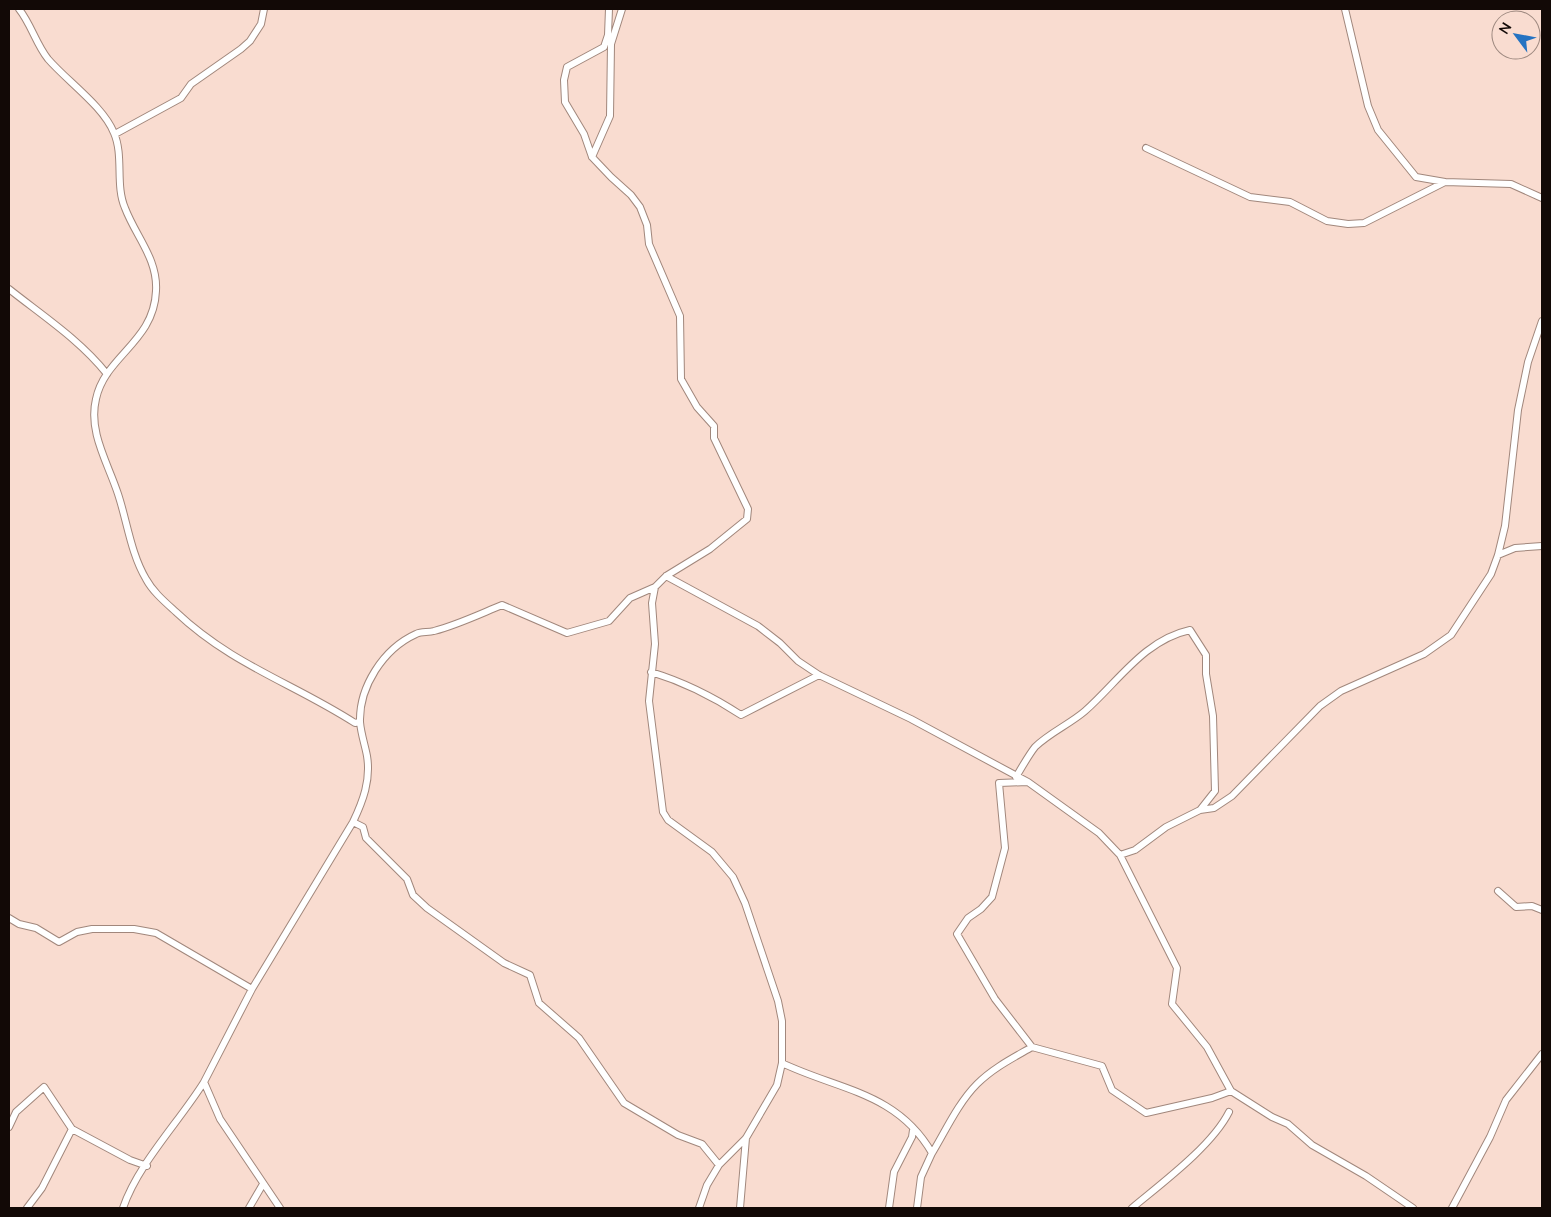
<svg xmlns="http://www.w3.org/2000/svg" width="1551" height="1217" viewBox="0 0 1551 1217" font-family="'Nunito Sans',sans-serif">
	<style>
		.lines { fill: none; stroke-linecap: round; stroke-linejoin: round }
		.street-casing { stroke: #a1877c; stroke-width: 8 }
		.street { stroke: #fff; stroke-width: 6 }
	</style>
	<rect width="100%" height="100%" fill="#f9dcd0"/>
	<g class="lines">
		<!-- street casing -->
		<g class="street-casing">
			<path id="street" d="M 19,9 C 31,24 36,44 48,59 C 68,82 103,106 114,133 C 124,156 115,185 125,208 C 136,237 158,259 156,291 C 154,342 105,356 96,399 C 88,432 108,463 118,494 C 127,521 131,554 146,579 C 153,592 165,602 176,612 C 232,665 293,683 355,723 L 360,722
				M 1345,9 L 1368,106 L 1378,130 L 1416,177 L 1445,182
				M 115,134 L 181,98 L 191,84 L 241,49 L 250,41 L 261,24 L 264,9
				M 1146,148 L 1250,197 L 1290,202 L 1327,221 L 1348,224 L 1364,223 L 1445,182 L 1511,184 L 1542,198
				M 592,157 L 610,116 L 611,44 L 622,9
				M 9,289 C 43,316 80,340 107,374
				M 1498,555 L 1515,548 L 1542,546
				M 666,576 L 758,626 L 780,643 L 798,661 L 819,675 L 911,719 L 1028,782 L 1099,833 L 1120,855 L 1177,968 L 1172,1004 L 1207,1047 L 1231,1091 L 1272,1117 L 1288,1124 L 1312,1145 L 1366,1176 L 1413,1208
				M 655,587 L 652,603 L 655,644 L 649,701 L 663,812 L 668,820 L 712,852 L 733,877 L 745,903 L 778,1001 L 782,1021 L 782,1063 L 777,1085 L 746,1138 L 719,1165 L 707,1185 L 699,1208
				M 651,672 C 684,682 712,696 741,715 L 819,675
				M 1016,777 C 1022,767 1028,756 1035,747 C 1049,733 1070,724 1085,711 C 1118,682 1144,640 1190,630 L 1206,655 L 1206,674 L 1213,716 L 1215,791 L 1200,810 L 1166,827 L 1135,850 L 1120,855
				M 1027,782 L 999,783 L 1005,848 L 992,897 L 981,909 L 968,918 L 957,934 L 995,999 L 1032,1047 L 1102,1066 L 1112,1090 L 1146,1113 L 1212,1098 L 1231,1091
				M 1200,810 L 1214,808 L 1232,796 L 1320,706 L 1341,691 L 1424,654 L 1451,635 L 1491,574 L 1498,555 L 1505,526 L 1518,410 L 1528,362 L 1542,321
				M 353,822 L 363,827 L 366,838 L 407,879 L 413,895 L 427,908 L 504,963 L 530,975 L 539,1003 L 579,1038 L 624,1103 L 678,1135 L 702,1144 L 719,1165
				M 1498,891 L 1516,907 L 1532,906 L 1542,910
				M 9,918 L 19,924 L 36,928 L 59,942 L 77,932 L 92,929 L 134,929 L 156,933 L 252,989
				M 782,1063 C 838,1090 897,1092 932,1153 L 921,1177 L 917,1208
				M 9,1127 L 16,1112 L 44,1087 L 72,1129 L 130,1160 L 147,1166
				M 931,1155 C 945,1132 958,1103 977,1084 C 993,1068 1013,1058 1032,1047
				M 27,1208 L 42,1188 L 72,1129
				M 123,1208 C 138,1164 179,1122 204,1082
				M 249,1208 L 263,1184
				M 280,1208 L 220,1119 L 204,1082 L 252,989 L 353,822 C 363,801 371,780 367,756 C 365,745 361,734 360,722 C 359,687 383,649 416,634 C 422,631 428,633 434,631 C 457,625 480,614 502,605 L 567,633 L 609,621 L 630,598 L 655,587 L 666,576 L 710,549 L 747,519 L 748,509 L 714,438 L 714,426 L 697,407 L 681,379 L 680,316 L 649,244 L 647,225 L 640,207 L 631,195 L 611,177 L 592,157 L 584,134 L 565,102 L 564,80 L 567,67 L 604,47 L 608,35 L 609,9
				M 740,1208 L 746,1138
				M 889,1208 L 894,1172 L 912,1137 L 913,1130
				M 1132,1208 C 1162,1183 1212,1146 1229,1112
				M 1452,1208 L 1490,1137 L 1506,1100 L 1542,1054"/>
		</g>
		<!-- street -->
		<use href="#street" class="street"/>
	</g>
	<!-- border -->
	<rect width="1551" height="1217" fill="none" stroke="#120906" stroke-width="20"/>
	<!-- north arrow -->
	<g transform="translate(1516 35) rotate(302)"><circle r="24" fill="#f9dcd0" stroke="#9d887f"/>
	<path d="M0-4L9 19L0 12L-9 19Z" fill="#2573c2"/>
	<text y="-8" font-size="14" font-weight="bold" text-anchor="middle" fill="#120906">N</text>
	</g>
</svg>
